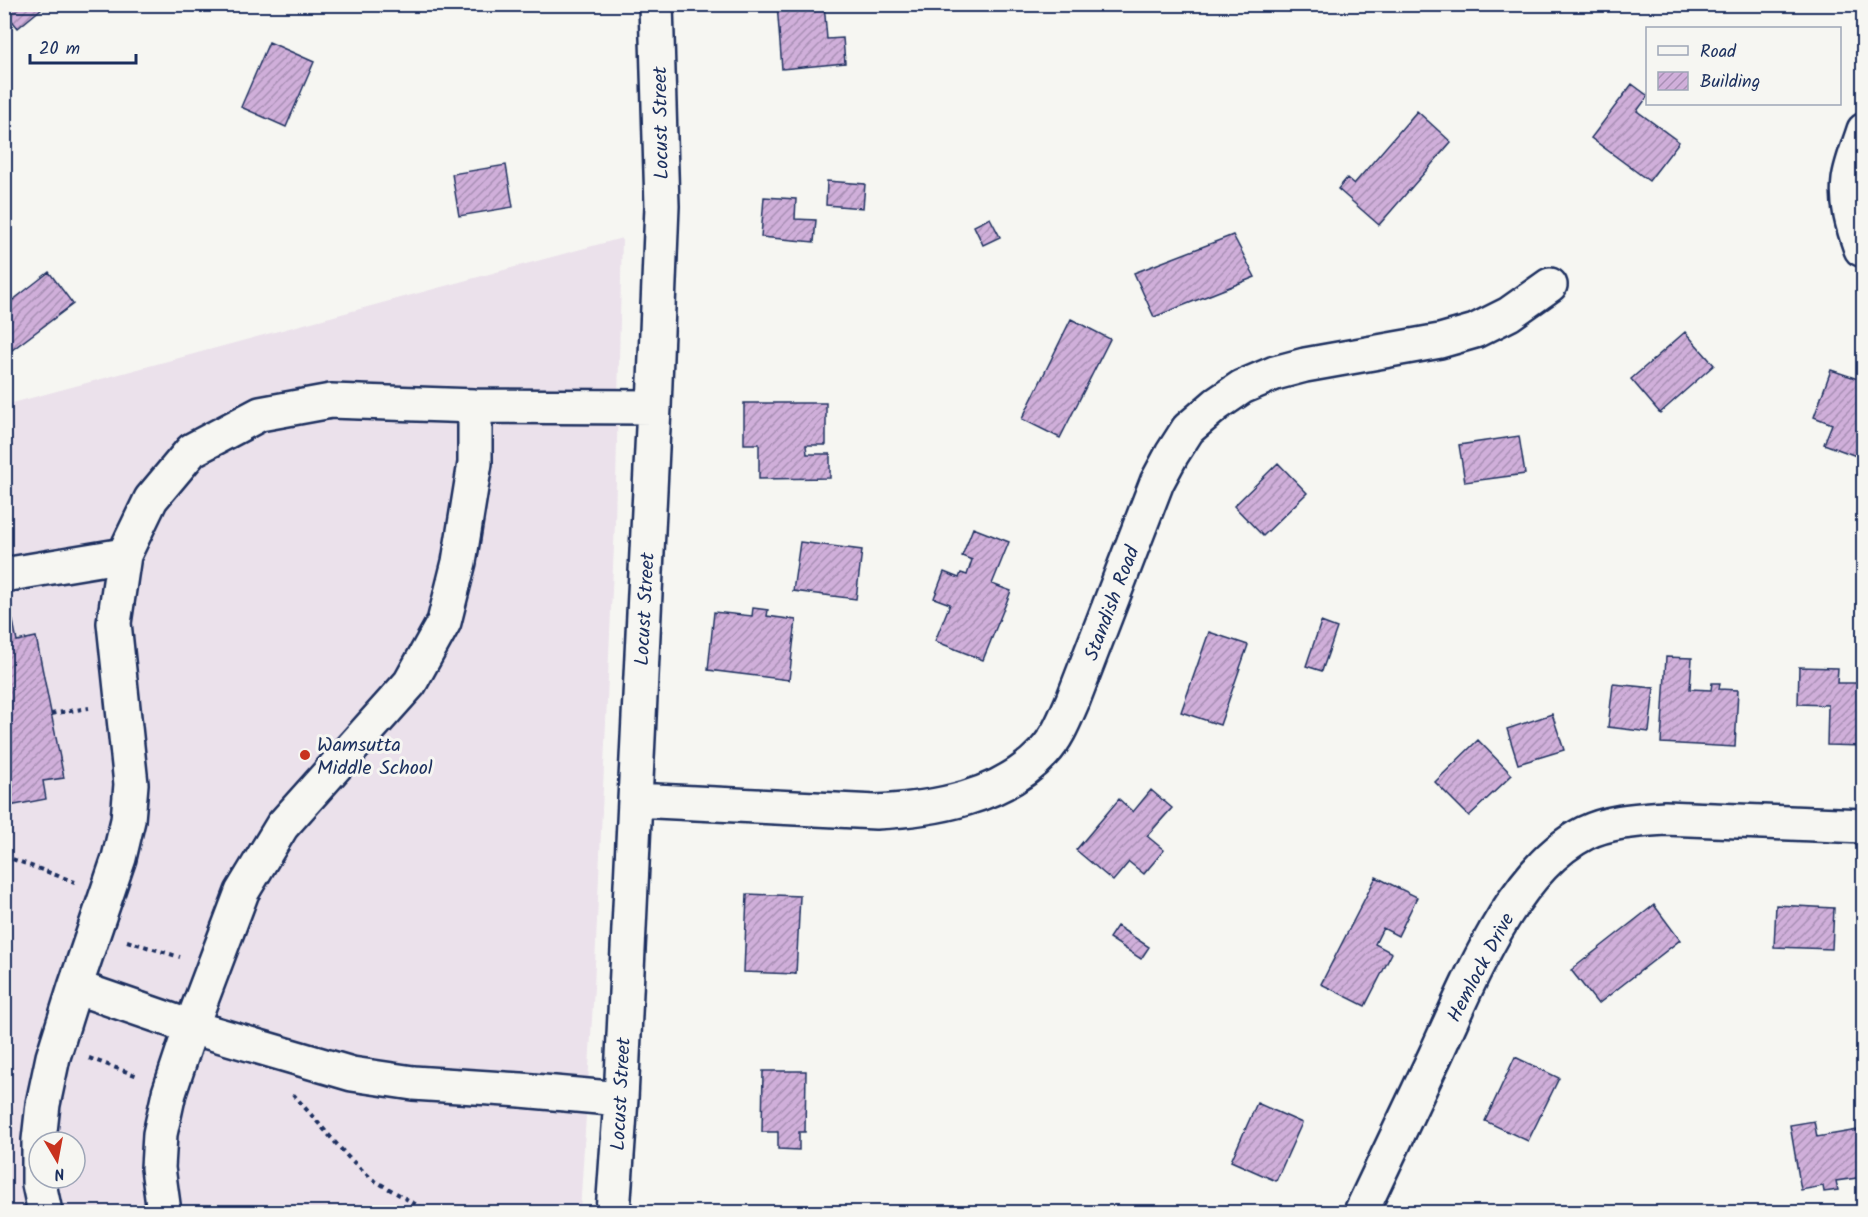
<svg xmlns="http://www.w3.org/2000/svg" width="1868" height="1217" viewBox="0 0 1868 1217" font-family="Kalam,sans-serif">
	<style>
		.built { fill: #ebe1eb; fill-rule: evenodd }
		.building { fill: url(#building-hatch); stroke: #1b2f5e; stroke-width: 1.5 }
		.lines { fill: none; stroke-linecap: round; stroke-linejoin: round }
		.minor-casing { stroke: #1b2f5e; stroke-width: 38 }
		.path { stroke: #1b2f5e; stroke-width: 4; stroke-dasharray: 4.5 4.5; stroke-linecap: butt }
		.minor { stroke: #f6f6f2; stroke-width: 33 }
		.poi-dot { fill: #c8321e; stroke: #f6f6f2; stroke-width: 2 }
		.labels { text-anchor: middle; stroke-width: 6; stroke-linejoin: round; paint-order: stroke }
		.street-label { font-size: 20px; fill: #1b2f5e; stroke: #f6f6f2 }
		.poi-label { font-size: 20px; fill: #1b2f5e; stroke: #f6f6f2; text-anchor: start }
	</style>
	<defs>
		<pattern id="building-hatch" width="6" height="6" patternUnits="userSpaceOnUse" patternTransform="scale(1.5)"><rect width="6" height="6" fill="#d0afda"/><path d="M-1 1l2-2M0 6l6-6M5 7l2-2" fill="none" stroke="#a88fb4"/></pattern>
	</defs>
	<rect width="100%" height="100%" fill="#f6f6f2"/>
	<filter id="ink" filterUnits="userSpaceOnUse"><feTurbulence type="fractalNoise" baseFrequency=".0167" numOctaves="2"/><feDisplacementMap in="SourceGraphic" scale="12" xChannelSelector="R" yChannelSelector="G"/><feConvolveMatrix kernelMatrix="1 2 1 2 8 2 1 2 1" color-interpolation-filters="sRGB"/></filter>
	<g filter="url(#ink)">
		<!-- built -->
		<path class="built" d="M 622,238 L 615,523 L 594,987 L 580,1212 L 5,1212 L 5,405 ZM 39,1142 L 75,1142 L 75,1178 L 39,1178 Z"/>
		<!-- building -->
		<path class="building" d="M 4,4 L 47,4 L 18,28 L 4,11 Z
			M 777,4 L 824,4 L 827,39 L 843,38 L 845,63 L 782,69 Z
			M 269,42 L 314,62 L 286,127 L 241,107 Z
			M 1632,84 L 1648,96 L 1637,111 L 1679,142 L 1649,181 L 1591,138 Z
			M 1417,111 L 1451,142 L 1379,225 L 1338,189 L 1347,178 L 1354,184 Z
			M 506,165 L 513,207 L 459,216 L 452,174 Z
			M 827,181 L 865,184 L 863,208 L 826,205 Z
			M 764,197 L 796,199 L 795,219 L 816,220 L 814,242 L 761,237 Z
			M 990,218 L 1000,237 L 983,245 L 974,226 Z
			M 1233,235 L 1255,277 L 1154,317 L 1134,273 Z
			M 49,272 L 73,304 L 4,356 L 4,295 L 8,293 L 13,300 Z
			M 1071,319 L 1110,339 L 1060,438 L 1022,419 Z
			M 1685,332 L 1714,365 L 1660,413 L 1631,379 Z
			M 1831,370 L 1864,381 L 1864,445 L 1859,457 L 1824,444 L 1832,424 L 1814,417 Z
			M 744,403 L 826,403 L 826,445 L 806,445 L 807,454 L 830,454 L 830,478 L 759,479 L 759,444 L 744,444 Z
			M 1519,436 L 1525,474 L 1465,482 L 1459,445 Z
			M 1278,463 L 1307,493 L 1263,536 L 1234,506 Z
			M 973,528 L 1009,542 L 992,584 L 1011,591 L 983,660 L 935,641 L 950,604 L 934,598 L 944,572 L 959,578 L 961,573 L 967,575 L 972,560 L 962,556 Z
			M 800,542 L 862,550 L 856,599 L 793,591 Z
			M 753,608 L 768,610 L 767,616 L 796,620 L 789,680 L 708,670 L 714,612 L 752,616 Z
			M 13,621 L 17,641 L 36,637 L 64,778 L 43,781 L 46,799 L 4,807 L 4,623 Z
			M 1321,622 L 1337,628 L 1322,671 L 1306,666 Z
			M 1209,632 L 1248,645 L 1220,725 L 1181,712 Z
			M 1666,657 L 1692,658 L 1690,689 L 1711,690 L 1712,683 L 1720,683 L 1719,689 L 1738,690 L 1735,747 L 1661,743 Z
			M 1799,667 L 1838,668 L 1837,683 L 1859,683 L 1858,700 L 1864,700 L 1864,746 L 1827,745 L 1828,705 L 1798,704 Z
			M 1613,684 L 1654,688 L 1649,732 L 1608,727 Z
			M 1552,714 L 1564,750 L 1518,764 L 1507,729 Z
			M 1478,740 L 1512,775 L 1469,816 L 1435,782 Z
			M 1151,790 L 1172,808 L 1147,836 L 1164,850 L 1144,874 L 1129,862 L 1113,881 L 1076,850 L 1119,799 L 1133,812 Z
			M 1376,877 L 1417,897 L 1398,936 L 1383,928 L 1375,944 L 1392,953 L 1365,1006 L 1321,984 Z
			M 747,894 L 800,896 L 796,974 L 744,972 Z
			M 1654,905 L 1680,940 L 1598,1004 L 1571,970 Z
			M 1776,905 L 1834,908 L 1832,949 L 1774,947 Z
			M 1117,926 L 1149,947 L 1141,959 L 1109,938 Z
			M 1515,1057 L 1559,1078 L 1528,1141 L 1485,1121 Z
			M 763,1071 L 806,1071 L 805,1132 L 799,1132 L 799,1150 L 778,1149 L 778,1132 L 762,1132 Z
			M 1257,1103 L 1302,1123 L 1276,1181 L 1231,1161 Z
			M 1814,1121 L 1817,1137 L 1864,1129 L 1864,1177 L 1836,1181 L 1838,1190 L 1824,1192 L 1823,1186 L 1801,1190 L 1790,1125 Z"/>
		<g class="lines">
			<!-- minor casing -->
			<g class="minor-casing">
				<path id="minor" d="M 1864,130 C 1859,146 1851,164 1849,180 C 1846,204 1853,227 1861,249 L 1864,250
					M 4,575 L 124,555
					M 635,800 L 876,812 C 934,809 1002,798 1044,752 C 1058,737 1065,718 1073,700 L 1157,482 L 1172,454 L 1188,429 L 1217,404 L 1242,387 L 1275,373 L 1305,365 L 1440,341 L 1475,331 L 1509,314 L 1550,285
					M 621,1099 L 521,1090 L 413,1083 L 352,1074 L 191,1027 L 75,987 L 119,858 L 128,820 L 131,784 L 114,623 L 124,555 L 151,499 L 192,450 L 260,414 L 331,401 L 475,406 L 654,407
					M 45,1212 L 39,1184 L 39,1140 L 43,1104 L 53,1057 L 75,987
					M 164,1212 L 158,1168 L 160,1134 L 169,1093 L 191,1027 L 242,892 L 282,826 L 410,683 L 444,622 L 459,562 L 475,463 L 475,406
					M 613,1212 L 621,1099 L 635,800 L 654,407 L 662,206 L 656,4
					M 1361,1212 C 1386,1160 1410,1108 1435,1056 C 1468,985 1512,870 1585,833 C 1610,821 1638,820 1665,818 L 1864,826"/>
			</g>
			<!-- path -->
			<path class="path" d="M 51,714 L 89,708
				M 4,856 L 75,882
				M 127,941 L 180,957
				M 89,1058 L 138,1076
				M 293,1094 L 348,1157 L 372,1179 L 429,1212"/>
			<!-- minor -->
			<use href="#minor" class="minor"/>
		</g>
	</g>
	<!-- markers -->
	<circle class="poi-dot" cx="305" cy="755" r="6"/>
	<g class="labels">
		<!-- street labels -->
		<g class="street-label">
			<text transform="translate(660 123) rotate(-91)" y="7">Locust Street</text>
			<text transform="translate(1111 603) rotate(-69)" y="7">Standish Road</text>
			<text transform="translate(644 609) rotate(-87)" y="7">Locust Street</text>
			<text transform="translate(1480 967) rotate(-62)" y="7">Hemlock Drive</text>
			<text transform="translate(620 1094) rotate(-87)" y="7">Locust Street</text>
		</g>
		<!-- poi labels -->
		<g class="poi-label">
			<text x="317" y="751">Wamsutta<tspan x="317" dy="23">Middle School</tspan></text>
		</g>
	</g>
	<!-- margin -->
	<rect width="1868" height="1217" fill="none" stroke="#f6f6f2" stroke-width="24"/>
	<rect x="12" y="12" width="1844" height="1193" fill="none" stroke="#1b2f5e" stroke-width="2" filter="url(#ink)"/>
	<!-- legend -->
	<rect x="1646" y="27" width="195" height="78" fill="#f6f6f2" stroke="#9ea6b7" stroke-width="1.5"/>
	<rect x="1658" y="46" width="30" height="9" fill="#f6f6f2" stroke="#9ea6b7" stroke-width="1.5"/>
	<text x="1700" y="57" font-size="18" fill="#1b2f5e">Road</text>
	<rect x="1658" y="72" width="30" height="18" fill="url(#building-hatch)" stroke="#9ea6b7" stroke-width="1.5"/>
	<text x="1700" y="87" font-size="18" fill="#1b2f5e">Building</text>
	<!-- north arrow -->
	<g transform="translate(57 1160) rotate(170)"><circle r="28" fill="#f6f6f2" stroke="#9ea6b7" stroke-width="1.5"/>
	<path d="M0-4.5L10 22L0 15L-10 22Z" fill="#c8321e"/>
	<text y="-9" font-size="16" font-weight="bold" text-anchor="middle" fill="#1b2f5e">N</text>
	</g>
	<!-- scale -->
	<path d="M30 54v9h106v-9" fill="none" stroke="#1b2f5e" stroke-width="3"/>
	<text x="39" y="54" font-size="18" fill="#1b2f5e" stroke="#f6f6f2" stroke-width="4.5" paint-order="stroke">20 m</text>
</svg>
